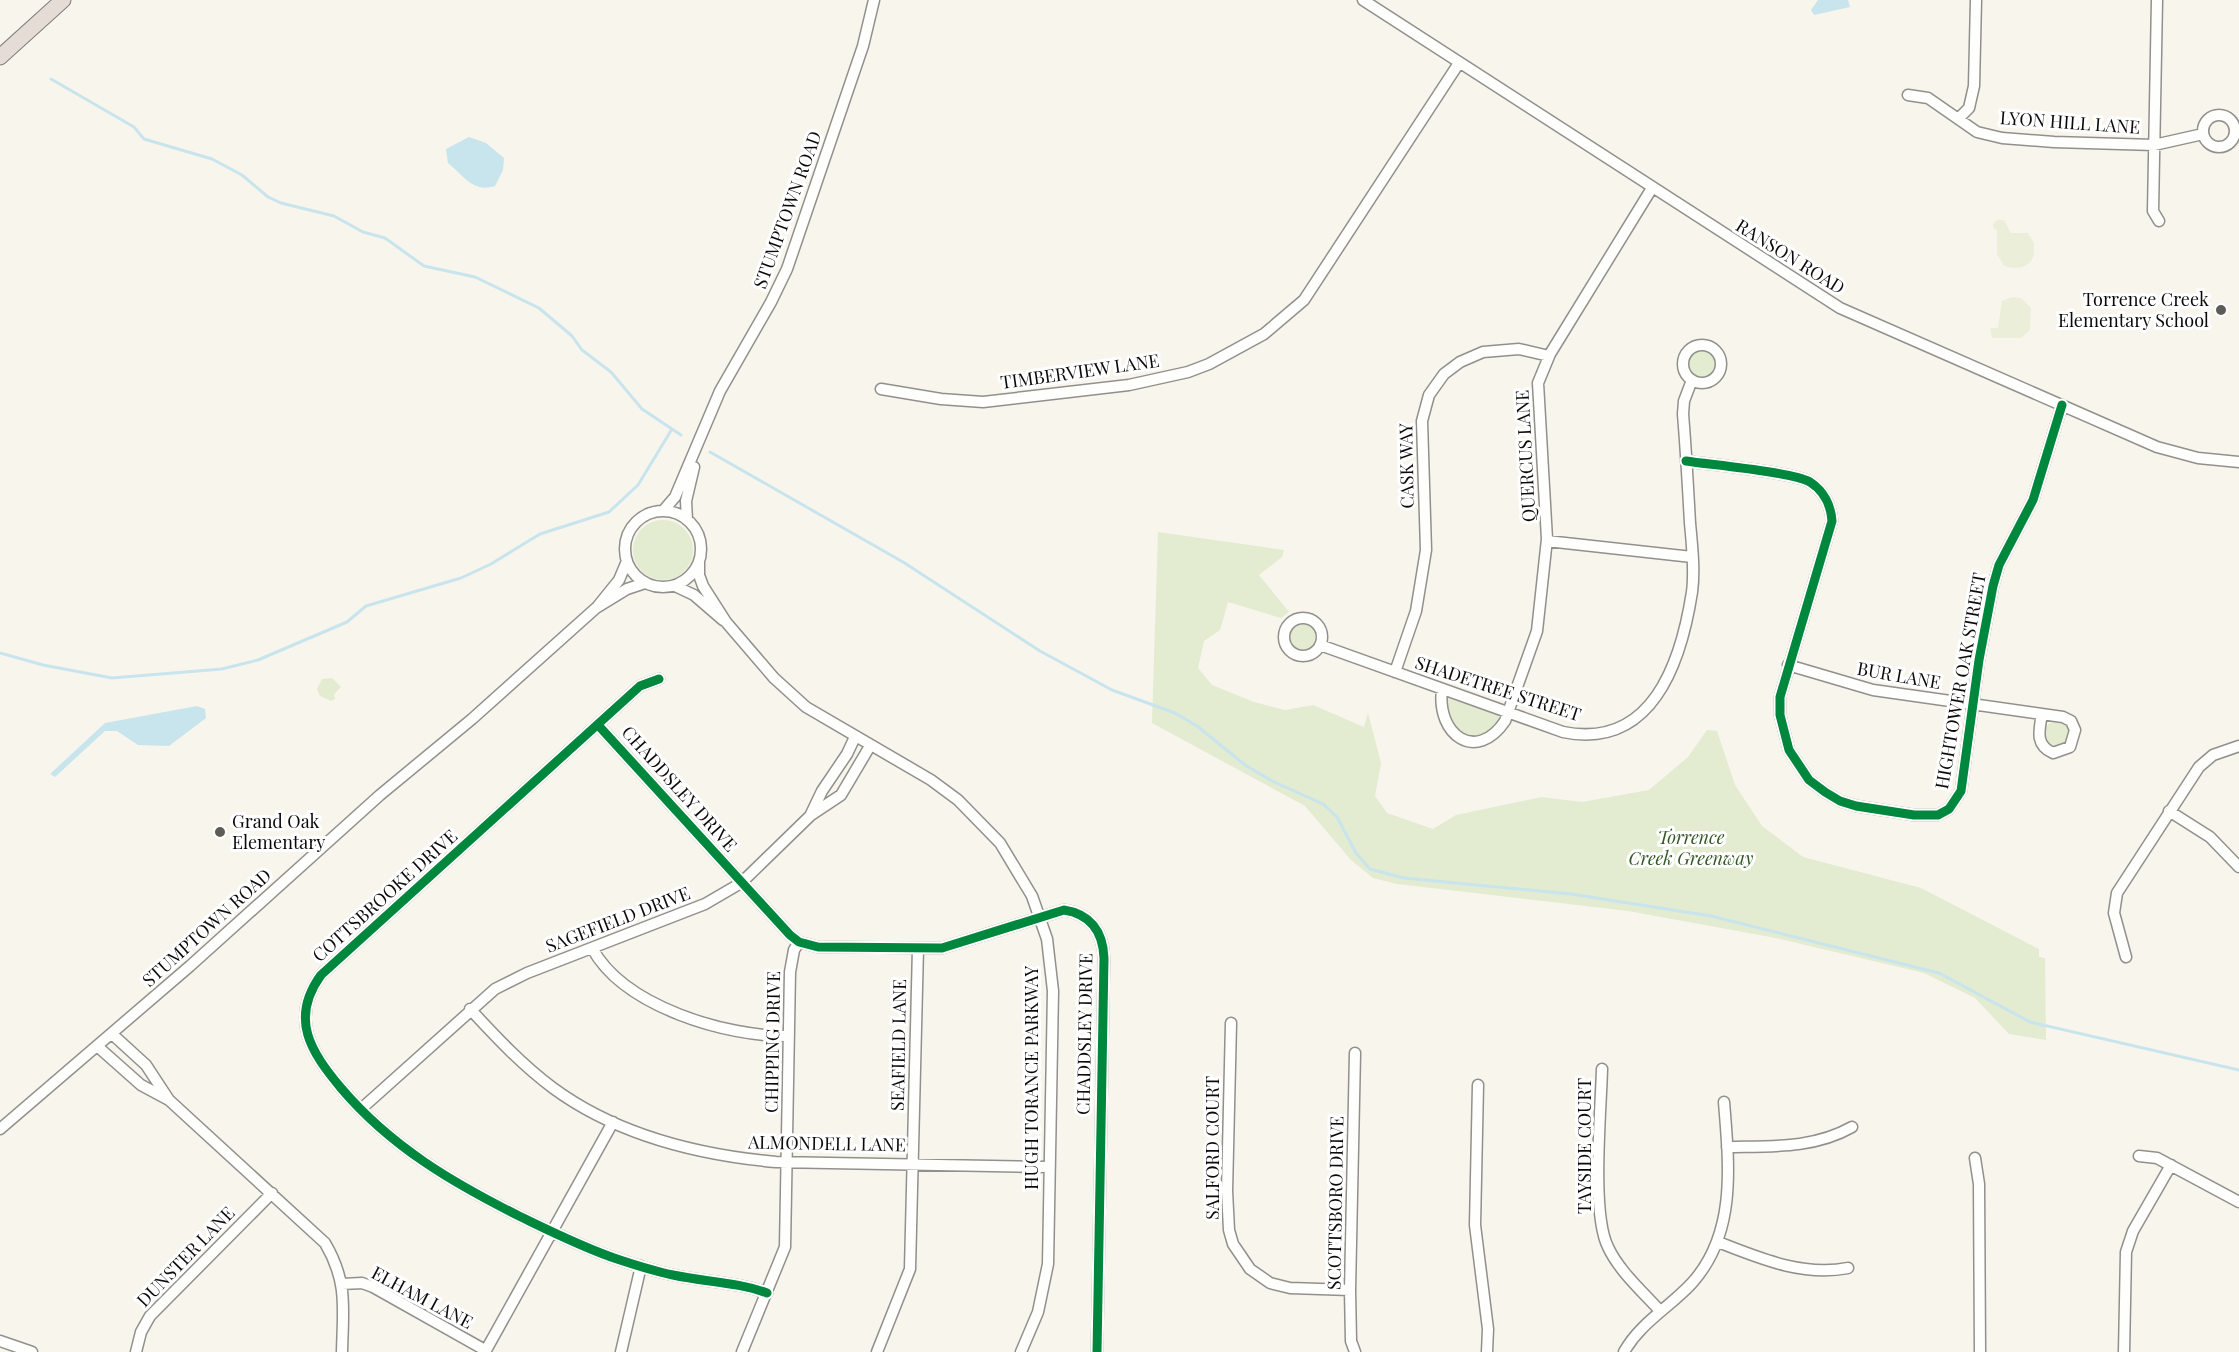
<svg xmlns="http://www.w3.org/2000/svg" width="2239" height="1352" viewBox="0 0 2239 1352" font-family="'Playfair Display',serif">
	<style>
		.green { fill: #e3ebd0 }
		.pitch { fill: #ebefd9 }
		.water { fill: #c8e4ed }
		.lines { fill: none; stroke-linecap: round; stroke-linejoin: round }
		.stream { stroke: #c8e4ed; stroke-width: 3 }
		.minor-casing { stroke: #91908c; stroke-width: 13 }
		.highway-casing { stroke: #7e7d7a; stroke-width: 17 }
		.minor { stroke: #fefefc; stroke-width: 10 }
		.highway { stroke: #e5dcd5; stroke-width: 15 }
		.cycleway-casing { stroke: #fff; stroke-width: 13 }
		.cycleway { stroke: #00873e; stroke-width: 9 }
		.poi-dot { fill: #5d5c59; stroke: #fff; stroke-width: 2 }
		.labels { text-anchor: middle; stroke-width: 6; stroke-linejoin: round; paint-order: stroke }
		.street-label { font-size: 18px; fill: #0a0a0a; stroke: #fff }
		.poi-label { font-size: 18px; fill: #0a0a0a; stroke: #fff; text-anchor: end }
		.park-label { font-size: 18px; font-style: italic; fill: #325823; stroke: #fff }
	</style>
	<rect width="100%" height="100%" fill="#f8f5ed"/>
	<!-- green -->
	<path class="green" d="M1689 364a14 14 0 1 1 28 0a14 14 0 1 1-28 0Z
		M633 550a30 30 0 1 1 60 0a30 30 0 1 1-60 0Z
		M 1158,532 L 1284,550 L 1282,557 L 1259,575 L 1289,612 L 1281,618 L 1228,602 L 1220,630 L 1204,641 L 1198,668 L 1212,685 L 1254,702 L 1285,710 L 1313,705 L 1364,727 L 1368,713 L 1381,763 L 1375,796 L 1387,813 L 1433,829 L 1456,815 L 1542,797 L 1582,802 L 1649,790 L 1688,757 L 1707,730 L 1717,731 L 1735,785 L 1762,826 L 1803,857 L 1921,888 L 2039,949 L 2039,957 L 2045,958 L 2046,1040 L 2009,1034 L 1975,998 L 1924,973 L 1776,938 L 1628,911 L 1397,884 L 1373,878 L 1351,860 L 1305,806 L 1152,723 Z
		M1289 637a13 13 0 1 1 26 0a13 13 0 1 1-26 0Z
		M 332,678 L 341,687 L 334,694 L 335,699 L 331,701 L 320,696 L 317,689 L 322,679 Z
		M 1450,696 L 1499,714 L 1502,718 C 1483,744 1468,739 1447,720 L 1446,697 Z
		M2044 734a13 13 0 1 1 26 0a13 13 0 1 1-26 0Z"/>
	<!-- pitch -->
	<path class="pitch" d="M 1997,220 L 2004,220 L 2011,233 L 2028,233 L 2034,243 L 2034,255 C 2028,270 2017,269 2004,266 L 1997,254 L 1997,229 L 1994,230 L 1993,224 Z
		M 2013,297 L 2021,298 L 2031,308 L 2030,330 L 2021,338 L 1992,338 L 1990,328 L 1998,328 L 2002,301 Z"/>
	<!-- water -->
	<path class="water" d="M 1818,0 L 1848,0 L 1850,7 L 1814,15 L 1811,10 Z
		M 469,137 L 486,143 L 504,158 L 503,170 L 495,186 C 473,193 464,176 448,163 L 446,149 Z
		M 197,706 L 205,709 L 206,718 L 169,746 L 138,745 L 117,731 L 105,731 L 55,777 L 50,774 L 105,723 Z"/>
	<g class="lines">
		<!-- stream -->
		<path class="stream" d="M 51,79 L 134,127 L 144,139 L 212,159 L 242,175 L 268,197 L 281,203 L 334,216 L 363,232 L 385,238 L 424,266 L 475,277 L 539,308 L 572,336 L 582,350 L 611,372 L 642,409 L 681,435
			M 710,452 L 903,562 L 1040,651 L 1112,690 L 1175,713 L 1197,726 L 1245,765 L 1272,781 L 1323,804 L 1337,817 L 1356,853 L 1370,869 L 1404,878 L 1571,894 L 1711,916 L 1939,973 L 2030,1022 L 2239,1070
			M 0,653 L 43,665 L 112,678 L 222,669 L 258,660 L 347,622 L 366,606 L 461,578 L 491,564 L 540,534 L 609,512 L 638,485 L 672,429"/>
		<!-- minor casing -->
		<g class="minor-casing">
			<path id="minor" d="M 1363,0 L 1840,308 L 2157,447 L 2198,458 L 2239,462
				M 2157,0 L 2153,211 L 2159,221
				M 1908,95 L 1928,98 L 1977,132 L 2002,138 L 2054,142 L 2154,145 L 2203,134
				M2203 131a16 16 0 1 1 32 0a16 16 0 1 1-32 0Z
				M 1959,118 L 1969,108 L 1974,86 L 1976,0
				M1683 364a19 19 0 1 1 38 0a19 19 0 1 1-38 0Z
				M 881,389 L 941,399 L 983,402 L 1129,385 L 1188,372 L 1209,364 L 1264,334 L 1304,300 L 1459,63
				M 1686,461 C 1712,465 1792,472 1810,482 C 1824,491 1831,506 1832,521 L 1780,697 L 1780,715 L 1789,750 L 1809,780 L 1825,792 L 1840,801 L 1856,806 L 1914,815 L 1938,815 L 1949,809 L 1961,791 L 1979,660 L 1993,586 L 1999,565 L 2033,500 L 2062,405
				M 663,511 L 675,497 L 720,391 L 771,302 L 787,269 L 863,46 L 874,0
				M625 549a38 38 0 1 1 76 0a38 38 0 1 1-76 0Z
				M 687,520 L 686,501 L 694,467
				M 1547,541 L 1692,557
				M 699,562 L 699,575 L 703,586 L 726,622 L 774,678 L 806,707 L 931,780 L 958,800 L 1000,843 L 1032,896 L 1047,939 L 1053,991 L 1048,1264 L 1038,1312 L 1021,1352
				M 675,586 L 694,595 L 723,620
				M 598,606 L 619,580 L 627,561
				M1284 637a19 19 0 1 1 38 0a19 19 0 1 1-38 0Z
				M 1320,645 L 1563,732 C 1652,750 1681,663 1692,592 C 1695,570 1692,545 1690,523 C 1688,487 1686,450 1683,414 L 1684,401 L 1692,380
				M 1788,665 L 1873,690 L 2063,717 L 2071,721 L 2075,730 L 2070,747 L 2053,753 C 2035,745 2039,731 2042,714
				M 1395,672 L 1416,611 L 1426,550 L 1422,421 L 1429,395 L 1444,374 L 1460,362 L 1483,352 L 1519,349 L 1549,356
				M 659,679 L 640,686 L 321,975 C 289,1019 311,1052 341,1088 C 391,1147 453,1183 521,1217 C 552,1232 584,1248 617,1259 C 635,1265 654,1271 673,1275 C 705,1282 737,1282 767,1293
				M 1442,689 C 1436,736 1477,763 1505,721 L 1537,631 L 1547,539 L 1538,383 L 1550,354 L 1652,188
				M 598,725 L 790,935 L 799,942 L 818,947 L 942,948 L 1064,910 C 1090,914 1103,931 1104,958 L 1097,1352
				M 2169,811 L 2210,837 L 2239,867
				M 811,814 L 822,791 L 847,754 L 855,737
				M 592,948 C 624,1007 727,1037 789,1036
				M 2126,957 L 2114,913 L 2117,893 L 2199,767 L 2213,755 L 2239,746
				M 470,1009 C 496,1037 522,1065 553,1088 C 617,1135 698,1155 776,1162 L 1049,1167
				M 1231,1023 L 1227,1191 L 1229,1230 L 1233,1244 L 1250,1269 L 1270,1283 L 1290,1288 L 1350,1290
				M 112,1034 L 146,1065 L 169,1100
				M 97,1046 L 141,1085 L 169,1100 L 325,1243 C 348,1282 343,1308 342,1352
				M 1355,1053 L 1350,1290 L 1351,1341 L 1355,1352
				M 1602,1069 C 1601,1111 1591,1213 1608,1247 C 1619,1271 1643,1292 1660,1311
				M 1478,1085 L 1475,1225 L 1488,1329 L 1487,1352
				M 361,1109 L 495,989 L 527,973 L 705,904 L 741,883 L 811,815 L 841,795 L 870,746
				M 0,1129 L 190,966 L 380,795 L 472,719 L 596,608 L 627,589 L 645,583
				M 1727,1147 C 1771,1146 1813,1149 1852,1127
				M 2139,1156 L 2157,1158 L 2239,1202
				M 1975,1158 L 1979,1184 L 1980,1352
				M 1718,1242 C 1759,1258 1803,1277 1848,1268
				M 342,1284 L 362,1283 L 373,1287 L 485,1350
				M 0,1341 L 32,1352
				M 136,1352 L 141,1332 L 150,1316 L 272,1193
				M 485,1352 L 613,1122
				M 621,1352 L 641,1266
				M 742,1352 L 785,1247 L 790,972 L 794,950 L 799,942
				M 877,1352 L 910,1269 L 918,948
				M 1624,1352 C 1640,1323 1670,1307 1692,1283 C 1737,1233 1729,1165 1724,1102
				M 2124,1352 L 2126,1252 L 2133,1231 L 2171,1165"/>
		</g>
		<!-- highway casing -->
		<g class="highway-casing">
			<path id="highway" d="M 0,57 L 63,0"/>
		</g>
		<!-- minor -->
		<use href="#minor" class="minor"/>
		<!-- highway -->
		<use href="#highway" class="highway"/>
		<!-- cycleway casing -->
		<g class="cycleway-casing">
			<path id="cycleway" d="M 1686,461 C 1712,465 1792,472 1810,482 C 1824,491 1831,506 1832,521 L 1780,697 L 1780,715 L 1789,750 L 1809,780 L 1825,792 L 1840,801 L 1856,806 L 1914,815 L 1938,815 L 1949,809 L 1961,791 L 1979,660 L 1993,586 L 1999,565 L 2033,500 L 2062,405
				M 659,679 L 640,686 L 321,975 C 289,1019 311,1052 341,1088 C 391,1147 453,1183 521,1217 C 552,1232 584,1248 617,1259 C 635,1265 654,1271 673,1275 C 705,1282 737,1282 767,1293
				M 598,725 L 790,935 L 799,942 L 818,947 L 942,948 L 1064,910 C 1090,914 1103,931 1104,958 L 1097,1352"/>
		</g>
		<!-- cycleway -->
		<use href="#cycleway" class="cycleway"/>
	</g>
	<!-- markers -->
	<g class="poi-dot">
		<circle cx="2221" cy="310" r="6"/>
		<circle cx="220" cy="832" r="6"/>
	</g>
	<g class="labels">
		<!-- street labels -->
		<g class="street-label">
			<text transform="translate(2070 123) rotate(4)" y="6">LYON HILL LANE</text>
			<text transform="translate(788 210) rotate(-70)" y="6">STUMPTOWN ROAD</text>
			<text transform="translate(1790 257) rotate(32)" y="6">RANSON ROAD</text>
			<text transform="translate(1080 372) rotate(-8)" y="6">TIMBERVIEW LANE</text>
			<text transform="translate(1526 456) rotate(-93)" y="6">QUERCUS LANE</text>
			<text transform="translate(1407 466) rotate(-91)" y="6">CASK WAY</text>
			<text transform="translate(1899 676) rotate(10)" y="6">BUR LANE</text>
			<text transform="translate(1961 681) rotate(-80)" y="6">HIGHTOWER OAK STREET</text>
			<text transform="translate(1498 689) rotate(18)" y="6">SHADETREE STREET</text>
			<text transform="translate(679 789) rotate(48)" y="6">CHADDSLEY DRIVE</text>
			<text transform="translate(385 896) rotate(-42)" y="6">COTTSBROOKE DRIVE</text>
			<text transform="translate(618 920) rotate(-21)" y="6">SAGEFIELD DRIVE</text>
			<text transform="translate(207 928) rotate(-42)" y="6">STUMPTOWN ROAD</text>
			<text transform="translate(1085 1034) rotate(-89)" y="6">CHADDSLEY DRIVE</text>
			<text transform="translate(773 1042) rotate(-89)" y="6">CHIPPING DRIVE</text>
			<text transform="translate(899 1045) rotate(-89)" y="6">SEAFIELD LANE</text>
			<text transform="translate(1032 1078) rotate(-90)" y="6">HUGH TORANCE PARKWAY</text>
			<text transform="translate(827 1144) rotate(1)" y="6">ALMONDELL LANE</text>
			<text transform="translate(1585 1146) rotate(-90)" y="6">TAYSIDE COURT</text>
			<text transform="translate(1213 1148) rotate(-90)" y="6">SALFORD COURT</text>
			<text transform="translate(1336 1203) rotate(-89)" y="6">SCOTTSBORO DRIVE</text>
			<text transform="translate(186 1257) rotate(-46)" y="6">DUNSTER LANE</text>
			<text transform="translate(422 1298) rotate(28)" y="6">ELHAM LANE</text>
		</g>
		<!-- poi labels -->
		<g class="poi-label">
			<text x="2209" y="306">Torrence Creek<tspan x="2209" dy="21">Elementary School</tspan></text>
			<text x="232" y="828" text-anchor="start">Grand Oak<tspan x="232" dy="21">Elementary</tspan></text>
		</g>
		<!-- park labels -->
		<g class="park-label">
			<text x="1691" y="844">Torrence<tspan x="1691" dy="21">Creek Greenway</tspan></text>
		</g>
	</g>
</svg>
